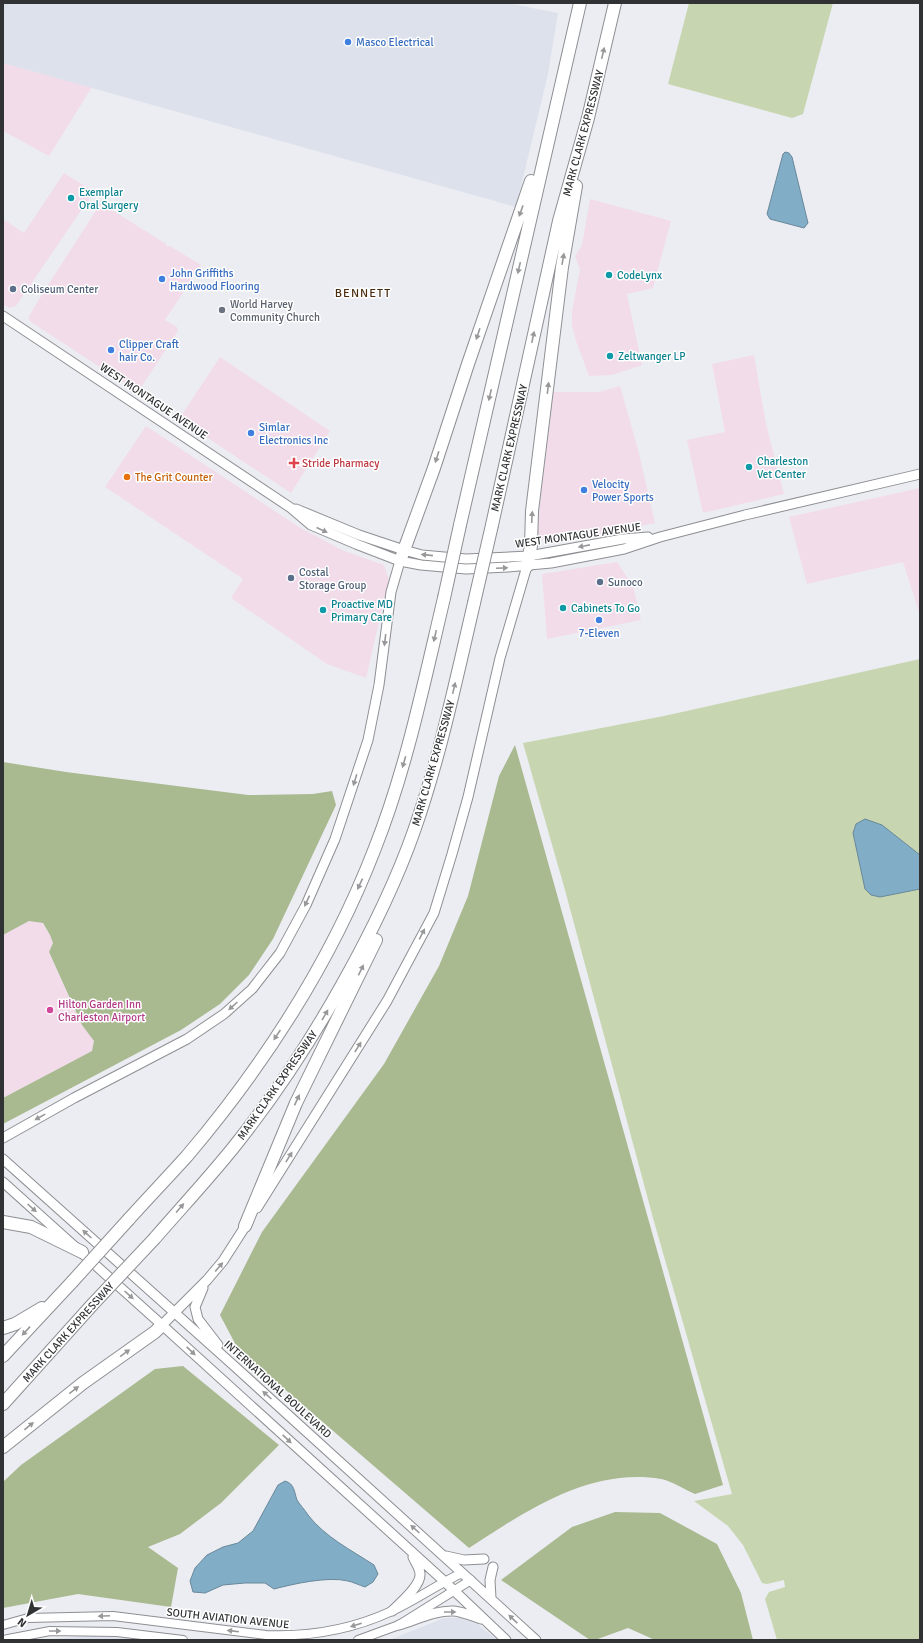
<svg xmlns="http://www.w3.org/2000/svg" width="923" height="1643" viewBox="0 0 923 1643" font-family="Signika,sans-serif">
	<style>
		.commercial { fill: #f2dcea }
		.built { fill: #dde1ec }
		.green { fill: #c7d6b0 }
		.forest { fill: #a9b990 }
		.water { fill: #81adc6; stroke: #69889a }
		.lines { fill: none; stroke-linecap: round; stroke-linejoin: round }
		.tertiary-casing { stroke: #8d8f93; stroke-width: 10 }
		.secondary-casing { stroke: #8d8f93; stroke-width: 11 }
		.motorway-casing { stroke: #8d8f93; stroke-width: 14 }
		.tertiary { stroke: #fff; stroke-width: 8 }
		.secondary { stroke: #fff; stroke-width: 9 }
		.motorway { stroke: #fff; stroke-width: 12 }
		.motorway-bridge-casing { stroke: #8d8f93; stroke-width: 14; stroke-linecap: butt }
		.motorway-bridge { stroke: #fff; stroke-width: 12 }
		.oneway { fill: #98989a }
		.shop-dot { fill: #3f7fe0; stroke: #fff; stroke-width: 1.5 }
		.culture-dot { fill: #0f9aa8; stroke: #fff; stroke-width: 1.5 }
		.service-dot { fill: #5c6f8a; stroke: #fff; stroke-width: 1.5 }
		.worship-dot { fill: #6b7280; stroke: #fff; stroke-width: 1.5 }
		.health-dot { fill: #e0444e; stroke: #fff; stroke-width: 1.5 }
		.food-dot { fill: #e8710a; stroke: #fff; stroke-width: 1.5 }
		.hotel-dot { fill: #d1479c; stroke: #fff; stroke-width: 1.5 }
		.labels { text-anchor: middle; stroke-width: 3; stroke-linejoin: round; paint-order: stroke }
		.shop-label { font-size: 11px; fill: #366cbe; stroke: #fff; text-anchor: start }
		.street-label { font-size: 11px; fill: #313234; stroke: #fff }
		.culture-label { font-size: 11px; fill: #0d838f; stroke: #fff; text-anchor: start }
		.service-label { font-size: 11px; fill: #4e5e75; stroke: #fff; text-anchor: start }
		.worship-label { font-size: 11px; fill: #5b616d; stroke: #fff; text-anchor: start }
		.health-label { font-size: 11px; fill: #be3a42; stroke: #fff; text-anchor: start }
		.food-label { font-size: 11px; fill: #c56008; stroke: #fff; text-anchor: start }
		.hotel-label { font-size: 11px; fill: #b23c85; stroke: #fff; text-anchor: start }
		.neighbourhood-label { font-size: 12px; letter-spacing: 1px; fill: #492c0e; stroke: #fff }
	</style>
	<rect width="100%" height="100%" fill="#ecedf2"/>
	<!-- commercial -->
	<path class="commercial" d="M 3,63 L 92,87 L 49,156 L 3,131 Z
		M 64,173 L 93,191 L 93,193 L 16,306 L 9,308 L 3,304 L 3,219 L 24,233 Z
		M 590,199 L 671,221 L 653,288 L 627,294 L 642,365 L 612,375 L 589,376 L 576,341 L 572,326 L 572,311 L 580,269 L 575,256 L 582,245 Z
		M 101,203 L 166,244 L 167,247 L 170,246 L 201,265 L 165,320 L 177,327 L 178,331 L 138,392 L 31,322 L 28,318 L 46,288 Z
		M 754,355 L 766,424 L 784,494 L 703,513 L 687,440 L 725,432 L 712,364 Z
		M 220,357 L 330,431 L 291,493 L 179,419 Z
		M 620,386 L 638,449 L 655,523 L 553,544 L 545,541 L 540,538 L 537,529 L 553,392 L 599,392 Z
		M 146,426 L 299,527 L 342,550 L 384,565 L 389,579 L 366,678 L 327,664 L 231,598 L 243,579 L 105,487 Z
		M 920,488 L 920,615 L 903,562 L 807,584 L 789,517 Z
		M 617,562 L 633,586 L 641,620 L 547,639 L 542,574 Z
		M 29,921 L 42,923 L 50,935 L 53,943 L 49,953 L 82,1025 L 94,1041 L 92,1051 L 3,1098 L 3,935 Z"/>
	<!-- built -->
	<path class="built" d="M 3,3 L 507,3 L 558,13 L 548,74 L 516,207 L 3,63 Z
		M 444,1618 L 460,1618 L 477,1624 L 498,1640 L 389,1640 Z
		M 90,1636 L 128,1638 L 148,1640 L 34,1640 Z"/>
	<!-- green -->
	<path class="green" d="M 689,3 L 833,3 L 803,114 L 792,118 L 668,84 Z
		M 920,659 L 920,1640 L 777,1640 L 765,1599 L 769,1592 L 785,1587 L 784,1580 L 767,1584 L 762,1583 L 743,1545 L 728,1526 L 694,1501 L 732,1494 L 653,1218 L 565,890 L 523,743 L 664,716 Z"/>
	<!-- forest -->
	<path class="forest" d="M 515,745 L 723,1485 L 695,1494 C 685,1490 672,1481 661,1479 C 590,1467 526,1511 469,1548 L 238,1349 L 220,1315 L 262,1232 L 384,1064 L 439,966 L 468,896 L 499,776 Z
		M 3,762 L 66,772 L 248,795 L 313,794 L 332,791 L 336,805 L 273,939 L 249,975 L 220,1004 L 181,1030 L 3,1124 L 3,1098 L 92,1051 L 94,1041 L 82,1025 L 49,952 L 53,943 L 50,935 L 43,923 L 29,921 L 3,935 Z
		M 183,1366 L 279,1445 L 221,1503 L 180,1534 L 148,1547 L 178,1568 L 171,1607 L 78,1594 L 3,1608 L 3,1482 L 21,1465 L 155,1369 Z
		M 615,1512 L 660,1513 L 717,1544 L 741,1593 L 753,1640 L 655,1640 L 628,1628 L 595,1640 L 590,1640 L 501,1580 L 572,1527 Z"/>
	<!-- water -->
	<path class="water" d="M 785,152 L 789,153 L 792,157 L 808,223 L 804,228 L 770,219 L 767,214 L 783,154 Z
		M 865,819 L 882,825 L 920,855 L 920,889 L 880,897 L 871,895 L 865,889 L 853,833 L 856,824 Z
		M 285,1481 C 295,1484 294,1492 297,1500 C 300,1505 305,1510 308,1515 C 325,1537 351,1550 374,1565 L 378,1574 L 373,1582 L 365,1587 C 359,1585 353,1582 348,1581 C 328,1576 293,1584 274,1589 L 265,1583 L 245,1583 L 223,1585 L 205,1593 L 193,1592 L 190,1581 L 195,1568 L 207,1555 L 223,1547 L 238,1543 L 253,1531 L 278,1485 Z"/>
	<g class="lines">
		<!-- tertiary casing -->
		<g class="tertiary-casing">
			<path id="tertiary" d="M 3,1625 L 28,1618 L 113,1616 L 266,1635 C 311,1637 351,1630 392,1611 C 416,1600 438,1584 462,1573
				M 3,1640 L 50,1631 L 117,1632 L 183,1640
				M 358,1640 L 399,1625 L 471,1580"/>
		</g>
		<!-- secondary casing -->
		<g class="secondary-casing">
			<path id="secondary" d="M 3,316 L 291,508 L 311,525 L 356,544 L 400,561 L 421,565 L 466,569 L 508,567 L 551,563 L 624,549 L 660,537 L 745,515 L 920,474
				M 296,509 L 359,535 L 404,550 L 422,555 L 466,559 L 529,556 L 623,539 L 648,537
				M 3,1138 L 74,1098 L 187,1039 L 224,1014 L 252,989 L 280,953 L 306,905 L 335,839 L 368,740 L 379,685 L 391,592 L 400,561
				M 3,1159 L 232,1364 L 536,1640
				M 3,1182 L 162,1325 L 444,1581 L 506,1640
				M 257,1208 L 387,1001 L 434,913 L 452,854 L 468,797 L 500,658 L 527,566
				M 203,1288 L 195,1307 L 198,1319 L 218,1345
				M 162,1325 L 207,1280 L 223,1261 L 248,1222
				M 446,1556 L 464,1560 L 484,1559
				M 491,1598 L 490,1580 L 493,1567
				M 392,1611 C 400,1603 421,1586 420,1574 C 420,1568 415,1562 413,1557
				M 399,1625 C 416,1620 436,1610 454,1611 C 463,1612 472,1616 481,1619"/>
		</g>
		<!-- motorway casing -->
		<g class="motorway-casing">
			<path id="motorway" d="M 460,525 L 580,3
				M 492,525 L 559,221 L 588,118 L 615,3
				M 400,561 L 434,468 L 468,364 L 531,181
				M 527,566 L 531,546 L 532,511 L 562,267 L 576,186
				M 129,1219 C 148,1198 168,1177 187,1156 C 264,1065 332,960 375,848 C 407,767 424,682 444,598
				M 3,1222 L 31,1227 L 82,1252
				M 245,1226 L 296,1103 L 376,940
				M 155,1238 C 181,1208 208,1179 233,1148 C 274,1097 310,1042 342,985 C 370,935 395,885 414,831 C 440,757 456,680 474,603
				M 3,1328 L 15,1324 L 42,1308
				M 3,1356 L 72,1282
				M 3,1404 L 92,1305
				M 3,1447 L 83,1383 L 155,1332 L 162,1325"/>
		</g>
		<!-- tertiary -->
		<use href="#tertiary" class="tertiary"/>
		<!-- secondary -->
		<use href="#secondary" class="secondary"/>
		<!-- motorway -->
		<use href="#motorway" class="motorway"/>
		<!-- motorway-bridge casing -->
		<g class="motorway-bridge-casing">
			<path id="motorway-bridge" d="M 444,598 L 460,525
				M 474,603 L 492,525
				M 72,1282 L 129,1219
				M 92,1305 L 155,1238"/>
		</g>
		<!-- motorway-bridge -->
		<use href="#motorway-bridge" class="motorway-bridge"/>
	</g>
	<!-- one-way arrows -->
	<defs><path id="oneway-solid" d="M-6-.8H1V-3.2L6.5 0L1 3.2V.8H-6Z"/></defs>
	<g class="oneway">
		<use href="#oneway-solid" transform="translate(603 53) rotate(-77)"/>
		<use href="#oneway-solid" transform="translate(521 211) rotate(110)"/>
		<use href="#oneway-solid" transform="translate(563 259) rotate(-80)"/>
		<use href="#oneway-solid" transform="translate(519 268) rotate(103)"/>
		<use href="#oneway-solid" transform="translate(478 334) rotate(109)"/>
		<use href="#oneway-solid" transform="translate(533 337) rotate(-78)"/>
		<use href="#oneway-solid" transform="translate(548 388) rotate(-83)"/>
		<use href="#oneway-solid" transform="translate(490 395) rotate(103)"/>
		<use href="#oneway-solid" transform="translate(437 457) rotate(108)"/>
		<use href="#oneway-solid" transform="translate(532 517) rotate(-87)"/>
		<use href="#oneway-solid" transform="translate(322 530) rotate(24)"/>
		<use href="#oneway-solid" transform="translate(584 546) rotate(169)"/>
		<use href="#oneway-solid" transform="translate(427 555) rotate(-174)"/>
		<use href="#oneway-solid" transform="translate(502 568) rotate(-2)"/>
		<use href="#oneway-solid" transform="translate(435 636) rotate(103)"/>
		<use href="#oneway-solid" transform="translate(385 640) rotate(97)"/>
		<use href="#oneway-solid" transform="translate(454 688) rotate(-77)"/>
		<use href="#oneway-solid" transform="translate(404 762) rotate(106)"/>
		<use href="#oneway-solid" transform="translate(355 780) rotate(107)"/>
		<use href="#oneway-solid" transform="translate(360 884) rotate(115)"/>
		<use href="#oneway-solid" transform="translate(307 901) rotate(115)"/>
		<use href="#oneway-solid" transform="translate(422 934) rotate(-63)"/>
		<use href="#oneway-solid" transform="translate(361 970) rotate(-64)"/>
		<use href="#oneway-solid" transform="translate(233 1006) rotate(138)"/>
		<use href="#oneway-solid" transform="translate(325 1015) rotate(-60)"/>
		<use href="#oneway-solid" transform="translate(277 1035) rotate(124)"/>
		<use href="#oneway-solid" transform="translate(358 1047) rotate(-58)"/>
		<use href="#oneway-solid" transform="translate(297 1100) rotate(-65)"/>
		<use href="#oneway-solid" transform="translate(40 1117) rotate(151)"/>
		<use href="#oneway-solid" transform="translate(289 1157) rotate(-58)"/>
		<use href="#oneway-solid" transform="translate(32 1208) rotate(42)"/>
		<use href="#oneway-solid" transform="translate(180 1208) rotate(-49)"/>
		<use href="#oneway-solid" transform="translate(87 1234) rotate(-138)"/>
		<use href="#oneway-solid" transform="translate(219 1267) rotate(-50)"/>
		<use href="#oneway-solid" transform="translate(129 1295) rotate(42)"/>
		<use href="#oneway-solid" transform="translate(26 1331) rotate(133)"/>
		<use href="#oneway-solid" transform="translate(191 1351) rotate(43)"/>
		<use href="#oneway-solid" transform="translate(125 1353) rotate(-36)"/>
		<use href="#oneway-solid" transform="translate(74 1390) rotate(-38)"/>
		<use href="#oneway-solid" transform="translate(267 1395) rotate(-138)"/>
		<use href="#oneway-solid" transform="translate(29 1426) rotate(-39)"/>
		<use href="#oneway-solid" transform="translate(287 1439) rotate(43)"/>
		<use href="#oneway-solid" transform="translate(415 1529) rotate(-138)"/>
		<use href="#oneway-solid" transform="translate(450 1612)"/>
		<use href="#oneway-solid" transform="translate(104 1616) rotate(178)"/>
		<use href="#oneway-solid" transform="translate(513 1619) rotate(-137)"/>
		<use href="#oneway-solid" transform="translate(356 1625) rotate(162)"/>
		<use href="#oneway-solid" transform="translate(55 1631)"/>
		<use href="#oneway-solid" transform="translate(233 1631) rotate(-173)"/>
	</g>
	<!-- markers -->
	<g class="shop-dot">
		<circle cx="348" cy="42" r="4"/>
		<circle cx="162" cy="279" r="4"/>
		<circle cx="111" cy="350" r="4"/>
		<circle cx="251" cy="433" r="4"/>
		<circle cx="584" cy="490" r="4"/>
		<circle cx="599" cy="620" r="4"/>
	</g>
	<g class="culture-dot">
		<circle cx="71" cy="198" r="4"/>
		<circle cx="609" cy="275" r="4"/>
		<circle cx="610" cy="356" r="4"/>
		<circle cx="749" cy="467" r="4"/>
		<circle cx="563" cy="608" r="4"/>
		<circle cx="323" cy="610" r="4"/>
	</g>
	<g class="service-dot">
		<circle cx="13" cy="289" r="4"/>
		<circle cx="291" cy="578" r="4"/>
		<circle cx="600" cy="582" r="4"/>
	</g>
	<circle class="worship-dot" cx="222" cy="310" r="4"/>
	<path class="health-dot" d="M292 457h4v4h4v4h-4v4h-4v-4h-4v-4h4z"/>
	<circle class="food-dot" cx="127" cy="477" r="4"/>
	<circle class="hotel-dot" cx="50" cy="1010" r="4"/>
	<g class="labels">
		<!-- shop labels -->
		<g class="shop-label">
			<text x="356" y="46">Masco Electrical</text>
			<text x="170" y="277">John Griffiths<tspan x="170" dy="13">Hardwood Flooring</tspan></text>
			<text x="119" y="348">Clipper Craft<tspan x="119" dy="13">hair Co.</tspan></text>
			<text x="259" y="431">Simlar<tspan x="259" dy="13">Electronics Inc</tspan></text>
			<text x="592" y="488">Velocity<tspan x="592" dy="13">Power Sports</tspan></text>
			<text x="599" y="637" text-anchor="middle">7-Eleven</text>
		</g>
		<!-- street labels -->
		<g class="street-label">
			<text transform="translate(583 133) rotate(-75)" y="4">MARK CLARK EXPRESSWAY</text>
			<text transform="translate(154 401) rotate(34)" y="4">WEST MONTAGUE AVENUE</text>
			<text transform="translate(509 448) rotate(-77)" y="4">MARK CLARK EXPRESSWAY</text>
			<text transform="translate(578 535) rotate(-8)" y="4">WEST MONTAGUE AVENUE</text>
			<text transform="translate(433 763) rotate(-74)" y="4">MARK CLARK EXPRESSWAY</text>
			<text transform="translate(277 1085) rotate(-55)" y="4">MARK CLARK EXPRESSWAY</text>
			<text transform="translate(68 1332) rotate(-48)" y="4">MARK CLARK EXPRESSWAY</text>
			<text transform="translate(278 1389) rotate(42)" y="4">INTERNATIONAL BOULEVARD</text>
			<text transform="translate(228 1618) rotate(6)" y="4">SOUTH AVIATION AVENUE</text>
		</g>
		<!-- culture labels -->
		<g class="culture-label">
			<text x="79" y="196">Exemplar<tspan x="79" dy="13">Oral Surgery</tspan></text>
			<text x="617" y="279">CodeLynx</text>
			<text x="618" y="360">Zeltwanger LP</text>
			<text x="757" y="465">Charleston<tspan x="757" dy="13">Vet Center</tspan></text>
			<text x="331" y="608">Proactive MD<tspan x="331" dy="13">Primary Care</tspan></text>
			<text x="571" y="612">Cabinets To Go</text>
		</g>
		<!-- service labels -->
		<g class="service-label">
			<text x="21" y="293">Coliseum Center</text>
			<text x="299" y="576">Costal<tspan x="299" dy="13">Storage Group</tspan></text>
			<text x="608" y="586">Sunoco</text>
		</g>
		<!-- worship labels -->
		<g class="worship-label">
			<text x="230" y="308">World Harvey<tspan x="230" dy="13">Community Church</tspan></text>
		</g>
		<!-- health labels -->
		<g class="health-label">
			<text x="302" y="467">Stride Pharmacy</text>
		</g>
		<!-- food labels -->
		<g class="food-label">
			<text x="135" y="481">The Grit Counter</text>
		</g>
		<!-- hotel labels -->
		<g class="hotel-label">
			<text x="58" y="1008">Hilton Garden Inn<tspan x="58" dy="13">Charleston Airport</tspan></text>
		</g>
		<!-- neighbourhood labels -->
		<g class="neighbourhood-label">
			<text x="363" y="297">BENNETT</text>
		</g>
	</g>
	<!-- border -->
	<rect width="923" height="1643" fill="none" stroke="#313234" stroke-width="8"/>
	<!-- north arrow -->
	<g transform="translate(28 1615) rotate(218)" stroke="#ffffff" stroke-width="3" paint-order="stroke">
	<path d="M0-3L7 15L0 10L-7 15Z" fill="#313234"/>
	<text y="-6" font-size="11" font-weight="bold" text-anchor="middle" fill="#313234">N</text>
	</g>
</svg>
